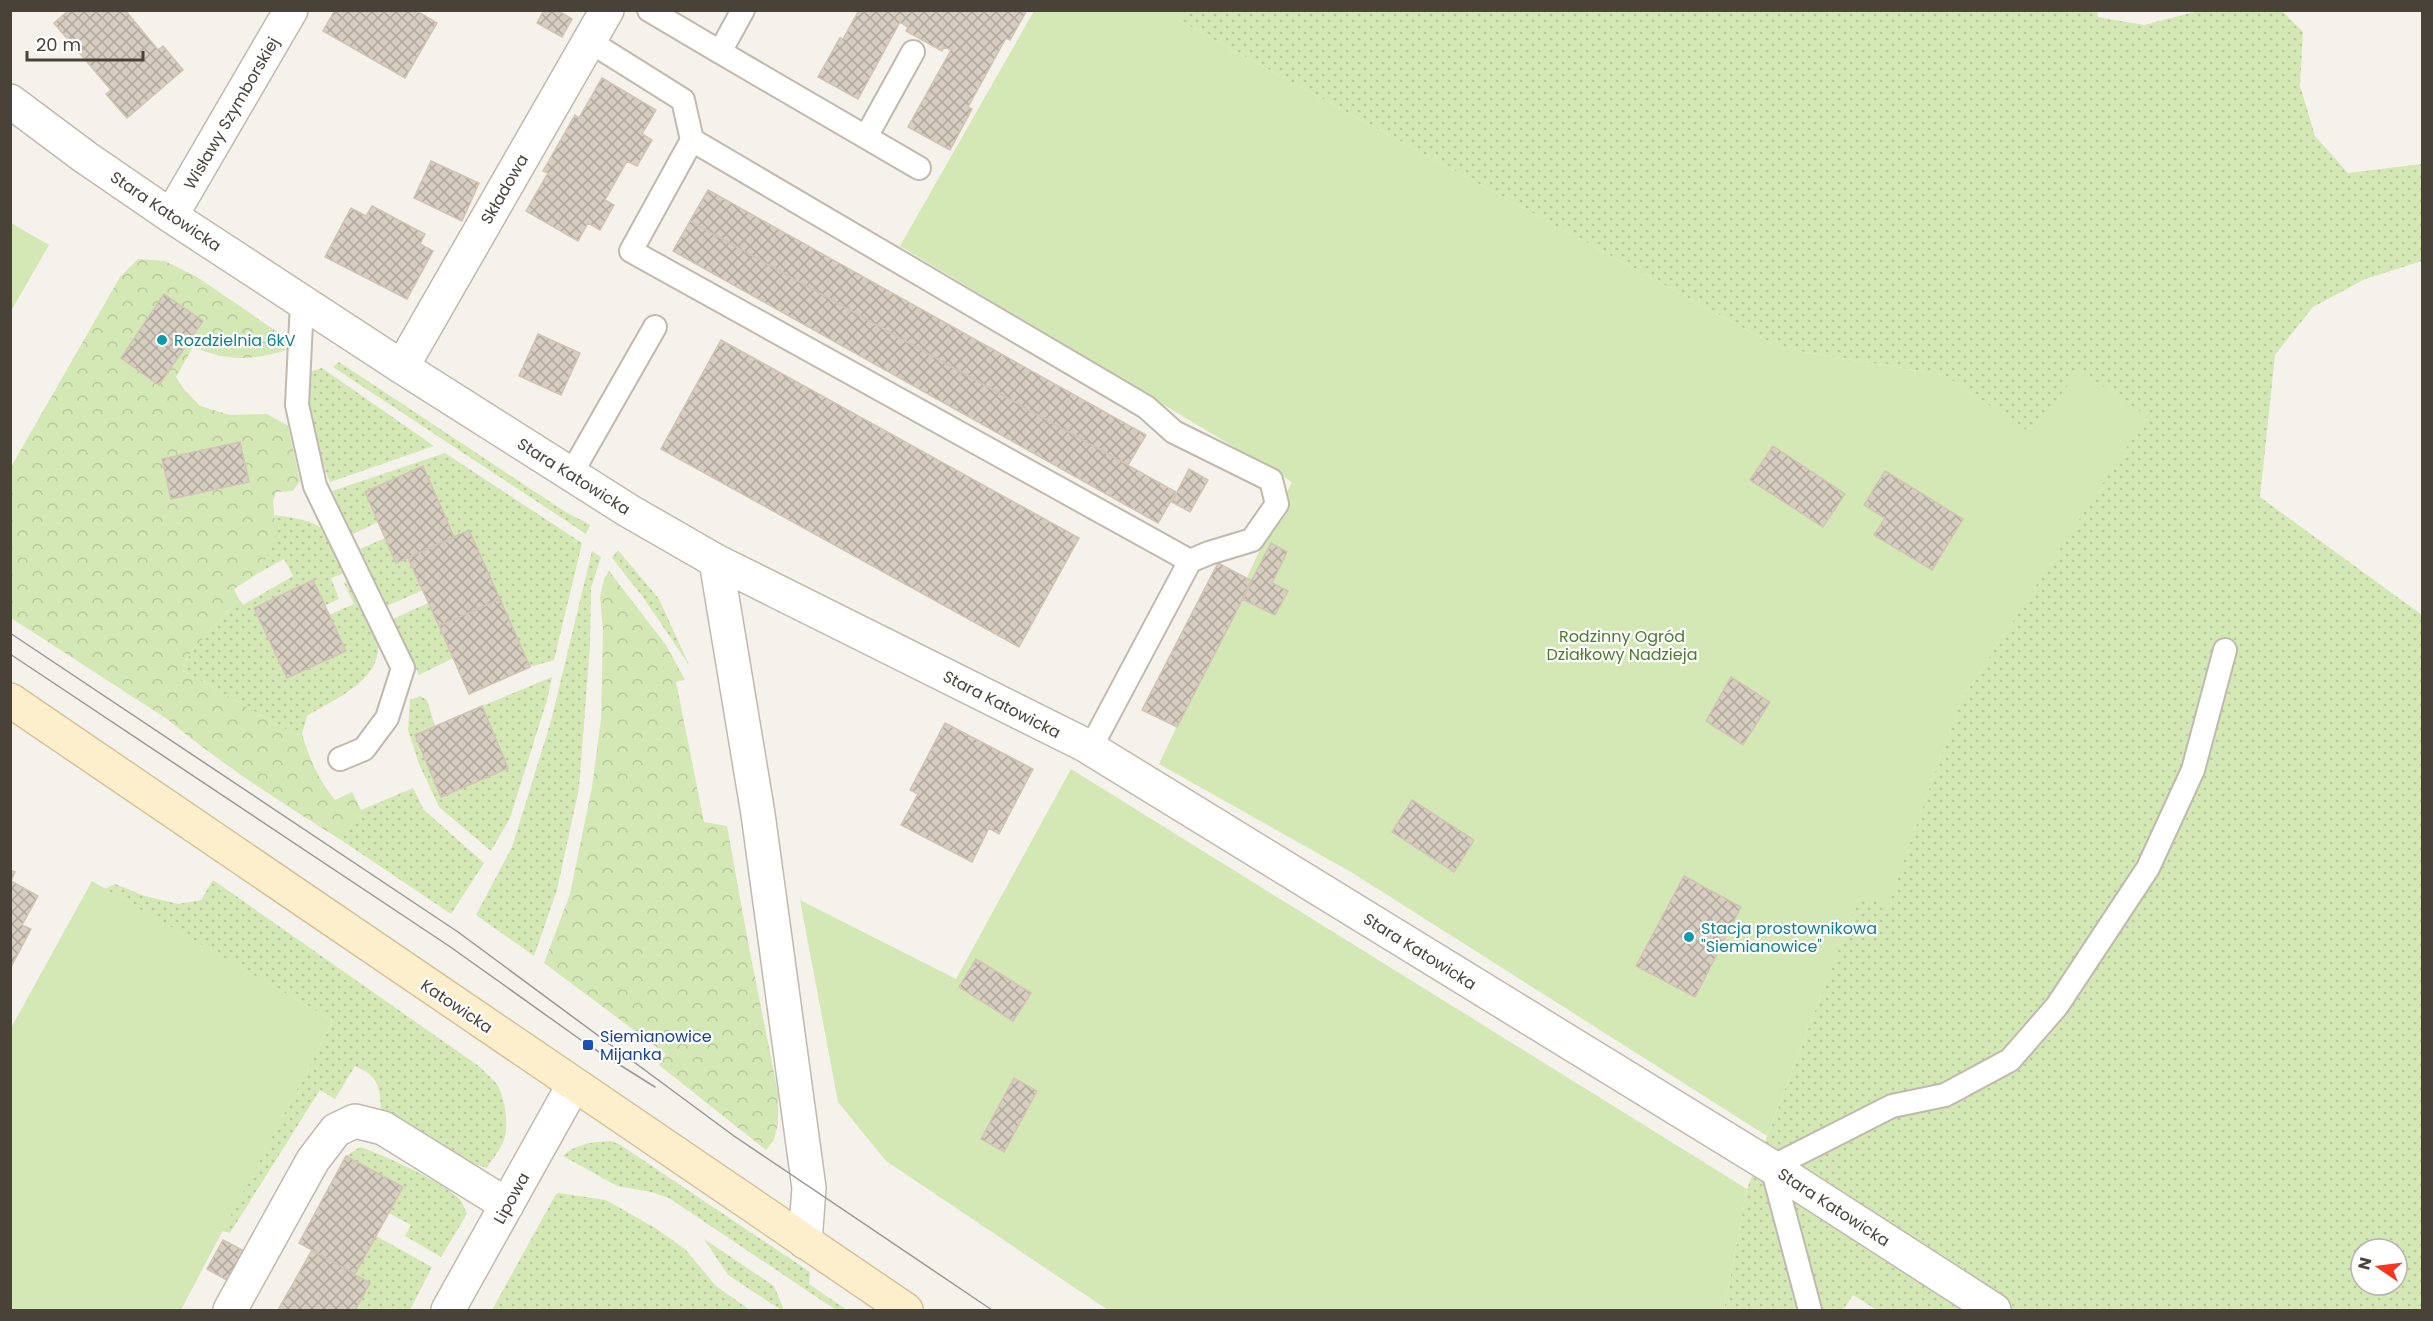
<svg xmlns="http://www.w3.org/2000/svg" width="2433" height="1321" viewBox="0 0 2433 1321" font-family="Poppins,sans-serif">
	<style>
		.grass { fill: url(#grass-dots); fill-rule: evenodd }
		.forest { fill: url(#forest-crowns) }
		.garden { fill: #d4e8b5 }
		.building { fill: url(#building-cross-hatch); stroke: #d2c4b4; stroke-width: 1.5 }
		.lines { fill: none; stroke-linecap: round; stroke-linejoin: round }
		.lane-casing { stroke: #c1b9ad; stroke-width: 26 }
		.street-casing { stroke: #c1b9ad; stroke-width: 36 }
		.secondary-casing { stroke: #d4c29b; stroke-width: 36 }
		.lane { stroke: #fff; stroke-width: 22 }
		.street { stroke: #fff; stroke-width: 33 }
		.secondary { stroke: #feefcc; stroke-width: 33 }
		.tram { stroke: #999; stroke-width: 1.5 }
		.culture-dot { fill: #0f9aa8; stroke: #fff; stroke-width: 2 }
		.transit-dot { fill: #1a4fb4; stroke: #fff; stroke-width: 2 }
		.labels { text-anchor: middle; stroke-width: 4.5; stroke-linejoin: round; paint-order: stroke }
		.street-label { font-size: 16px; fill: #494239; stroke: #fff }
		.culture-label { font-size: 16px; fill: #0d838f; stroke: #fff; text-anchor: start }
		.park-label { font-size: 16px; fill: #4e7b2c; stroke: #fff }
		.transit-label { font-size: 16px; fill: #164399; stroke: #fff; text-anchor: start }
	</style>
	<defs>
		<pattern id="grass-dots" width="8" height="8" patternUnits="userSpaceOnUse" patternTransform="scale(1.5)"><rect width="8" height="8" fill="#d4e8b5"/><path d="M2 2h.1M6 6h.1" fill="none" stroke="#b8c89c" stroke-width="1.8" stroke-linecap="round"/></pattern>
		<pattern id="forest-crowns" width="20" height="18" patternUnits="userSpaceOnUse" patternTransform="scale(1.5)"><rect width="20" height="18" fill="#d4e8b5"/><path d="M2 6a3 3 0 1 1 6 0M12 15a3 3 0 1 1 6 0" fill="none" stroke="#b8c89c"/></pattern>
		<pattern id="building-cross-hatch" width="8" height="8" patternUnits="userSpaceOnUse" patternTransform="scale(1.5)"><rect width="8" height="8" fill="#d7cdc0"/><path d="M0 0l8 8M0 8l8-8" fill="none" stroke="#b0a89d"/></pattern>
	</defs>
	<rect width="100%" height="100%" fill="#f5f1eb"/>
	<!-- grass -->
	<path class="grass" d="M 1183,10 L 2097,10 L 2098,17 L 2144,25 L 2198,11 L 2282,11 L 2303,32 L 2300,86 L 2315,136 L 2348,173 L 2422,164 L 2422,261 L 2365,279 L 2313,307 L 2275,355 L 2260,497 L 2422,615 L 2422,1310 L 1877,1310 L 1853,1295 L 1843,1310 L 1724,1310 L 1747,1189 L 1860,893 L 1887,907 L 1960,702 L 2146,416 L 2032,435 L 1944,375 L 1780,348 L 1178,20 ZM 2361,1249 L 2397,1249 L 2397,1285 L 2361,1285 Z
		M 339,362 L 564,511 L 590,525 L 586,534 L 333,367 Z
		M 322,368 L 434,446 L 330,482 C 315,448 308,410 307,373 Z
		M 445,453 L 582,543 L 554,660 L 530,667 L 469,531 L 454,537 L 423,466 L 365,492 L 378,522 L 351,535 L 332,491 Z
		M 275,515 C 326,522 325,526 347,572 L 331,578 L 339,599 L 324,606 L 312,580 L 255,608 L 287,678 L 345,651 L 329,615 L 354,604 L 344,583 L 350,580 L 378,642 C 382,681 334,699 307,716 L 302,734 L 296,735 L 182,670 L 192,650 L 239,599 L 243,605 L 293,576 L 284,559 L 257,574 C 268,554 276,539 275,515 Z
		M 385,538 L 396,563 L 408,558 L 423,590 L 387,606 L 360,549 Z
		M 618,550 L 659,599 L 689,665 L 643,597 L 612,558 Z
		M 592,551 L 601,557 L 591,588 L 590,646 L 579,788 L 557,890 L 534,956 L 476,915 L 512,847 L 551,721 Z
		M 428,603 L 453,658 L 419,675 L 393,619 Z
		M 552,677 L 547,700 L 510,818 L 491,851 L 439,807 L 419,764 L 408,730 L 410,700 L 420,696 L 427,700 L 435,726 L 415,735 L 442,797 L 508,768 L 482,706 Z
		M 413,788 L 424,810 L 484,863 L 451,914 L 341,840 L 361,810 Z
		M 213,880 L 480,1067 C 486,1074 495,1080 499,1088 C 505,1101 509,1126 504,1140 C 501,1149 492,1159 487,1168 L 465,1161 L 381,1111 C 380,1087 379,1076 355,1066 L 335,1099 L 320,1090 L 230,1233 L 222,1231 L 333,1021 L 105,889 L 115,884 L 145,896 L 178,904 L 201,900 Z
		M 610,1141 L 619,1144 L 810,1272 L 809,1284 L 847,1310 L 836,1310 L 669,1198 L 651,1192 L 617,1186 L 563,1156 C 575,1144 592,1142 610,1141 Z
		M 360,1147 C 382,1154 448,1184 461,1201 C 463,1204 465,1210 467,1214 L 441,1257 L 405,1236 L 411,1225 L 389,1213 L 403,1187 L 346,1156 Z
		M 559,1193 L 606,1200 L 655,1228 L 685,1249 L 716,1286 L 750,1310 L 492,1310 L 556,1194 Z
		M 376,1236 L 432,1267 L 410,1310 L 361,1310 L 356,1308 L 370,1283 L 355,1274 Z
		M 704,1239 L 774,1286 L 784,1310 L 781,1310 L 728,1275 Z"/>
	<!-- forest -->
	<path class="forest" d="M 138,259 L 165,261 L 197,277 L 292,342 L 287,350 C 251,361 228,361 193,347 L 176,377 L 183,388 L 200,406 L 230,415 L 267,414 L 288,426 L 300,481 L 293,491 L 276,492 L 273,501 L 276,532 L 271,550 L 257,574 L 234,589 L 239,599 L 192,650 L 182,670 L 296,735 L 302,734 C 310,760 318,779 335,800 L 352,792 L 361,810 L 341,840 C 282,803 221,764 167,719 L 11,618 L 11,467 L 120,277 Z
		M 609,571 L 666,645 L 685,680 L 676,682 L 704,822 L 727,826 L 748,942 L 778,1093 L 778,1123 L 774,1140 L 766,1150 L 659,1065 L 666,1054 L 544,963 L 570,894 L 592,787 L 601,719 L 603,629 L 600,597 L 604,579 Z"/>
	<!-- garden -->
	<path class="garden" d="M 1034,11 L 1183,11 L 1178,20 L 1780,348 L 1944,375 L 2032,434 L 2079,370 L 2147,416 L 1960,702 L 1887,908 L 1860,894 L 1767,1136 L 1351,872 L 1159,764 L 1292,482 L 900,246 Z
		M 11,223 L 49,245 L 11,311 Z
		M 1071,769 L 1747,1189 L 1724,1310 L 1108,1310 L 886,1161 L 838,1102 L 800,900 L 956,979 Z
		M 92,881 L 333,1021 L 181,1310 L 11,1310 L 11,1028 Z"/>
	<!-- building -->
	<path class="building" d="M 69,10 L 125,10 L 158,50 L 163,46 L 183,70 L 127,118 L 106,94 L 111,90 L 54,23 Z
		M 335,10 L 415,10 L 437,23 L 405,78 L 323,31 Z
		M 544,10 L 557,10 L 572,19 L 562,37 L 537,23 Z
		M 859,10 L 1027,10 L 1010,40 L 1006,38 L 968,107 L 972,109 L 950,150 L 908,127 L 951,50 L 944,47 L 942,51 L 906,31 L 908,27 L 900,22 L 858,99 L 818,77 L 840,38 L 843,39 Z
		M 602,78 L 656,110 L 642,134 L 652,140 L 637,166 L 627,161 L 605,200 L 614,205 L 600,230 L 588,223 L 578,241 L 526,211 L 548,173 L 543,171 L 575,115 L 579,118 Z
		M 431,161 L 479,183 L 462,221 L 414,198 Z
		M 708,190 L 1146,435 L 1128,465 L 690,221 Z
		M 372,206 L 425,234 L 420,244 L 433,251 L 407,299 L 325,257 L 351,208 L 366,216 Z
		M 690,221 L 1176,492 L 1158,523 L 673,251 Z
		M 164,294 L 203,321 L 159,385 L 121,358 Z
		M 538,334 L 580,353 L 561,395 L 519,376 Z
		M 721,340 L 1079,538 L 1019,647 L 661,449 Z
		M 240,442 L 249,482 L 171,499 L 162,459 Z
		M 1773,446 L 1845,494 L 1823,527 L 1750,480 Z
		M 423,466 L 454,537 L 396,563 L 365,492 Z
		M 1189,469 L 1208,480 L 1190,512 L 1172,502 Z
		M 1885,471 L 1963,519 L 1932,570 L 1874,535 L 1885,518 L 1864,505 Z
		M 469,530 L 500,599 L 439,626 L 408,558 Z
		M 1271,543 L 1287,552 L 1272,583 L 1288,591 L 1275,615 L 1242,599 Z
		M 1218,563 L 1252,581 L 1177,727 L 1142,710 Z
		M 313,580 L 346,651 L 287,678 L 254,608 Z
		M 500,599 L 530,667 L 469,694 L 439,626 Z
		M 1731,677 L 1770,702 L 1743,745 L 1706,721 Z
		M 482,706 L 508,768 L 441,797 L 415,735 Z
		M 945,723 L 1033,769 L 999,834 L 989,828 L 972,862 L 901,825 L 918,794 L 910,790 Z
		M 1412,800 L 1474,840 L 1454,872 L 1392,832 Z
		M 10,870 L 15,872 L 11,881 L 38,896 L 22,925 L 31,929 L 11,967 Z
		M 1684,876 L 1741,907 L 1695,997 L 1636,966 Z
		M 976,959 L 1031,993 L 1013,1021 L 959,987 Z
		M 1014,1078 L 1037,1091 L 1004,1152 L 981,1139 Z
		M 346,1156 L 403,1187 L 355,1274 L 299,1243 Z
		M 223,1240 L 250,1254 L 234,1284 L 207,1269 Z
		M 312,1250 L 370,1283 L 355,1310 L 278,1310 Z"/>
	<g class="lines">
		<!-- lane casing -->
		<g class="lane-casing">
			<path id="lane" d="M 649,10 L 720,52
				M 743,10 L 720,52 L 919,168
				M 589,41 L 683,100 L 692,140 L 631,251 L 1190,561 L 1090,749
				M 866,137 L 913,52
				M 692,140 L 1146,407 L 1174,432 L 1271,480 L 1277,504 L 1252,540 L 1209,553 L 1190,561
				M 302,302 L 297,405 L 315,486 L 403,668 L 387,718 L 364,749 L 340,759
				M 571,474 L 655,327
				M 1810,1310 L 1772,1167 L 1892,1106 L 1945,1095 L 2010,1060 L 2057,1006 L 2148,868 L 2193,770 L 2225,650"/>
		</g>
		<!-- street casing -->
		<g class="street-casing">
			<path id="street" d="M 10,101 L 85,157 L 171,216 L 402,367 L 629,511 L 716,561 L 1085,745 L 1772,1167 L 1994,1310
				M 171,216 L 291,10
				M 402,367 L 607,10
				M 716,561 L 758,814 L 809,1188 L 805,1242
				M 230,1310 L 313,1160 L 336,1130 L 355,1121 L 383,1128 L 507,1205
				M 448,1310 L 573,1086"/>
		</g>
		<!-- secondary casing -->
		<g class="secondary-casing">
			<path id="secondary" d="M 10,700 L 906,1310"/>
		</g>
		<!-- lane -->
		<use href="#lane" class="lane"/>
		<!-- street -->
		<use href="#street" class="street"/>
		<!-- secondary -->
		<use href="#secondary" class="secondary"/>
		<!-- tram -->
		<path class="tram" d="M 10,633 L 458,932 L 734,1136 L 992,1310
			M 10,654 L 449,946 L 588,1045 L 655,1087"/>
	</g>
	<!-- markers -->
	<g class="culture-dot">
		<circle cx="162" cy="340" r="6"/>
		<circle cx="1689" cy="937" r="6"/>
	</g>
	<rect class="transit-dot" x="582" y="1039" width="12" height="12" rx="3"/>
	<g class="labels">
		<!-- street labels -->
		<g class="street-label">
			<text transform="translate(231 113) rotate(-60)" y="6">Wisławy Szymborskiej</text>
			<text transform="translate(504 189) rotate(-60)" y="6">Składowa</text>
			<text transform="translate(166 211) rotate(34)" y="6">Stara Katowicka</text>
			<text transform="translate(574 476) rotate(32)" y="6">Stara Katowicka</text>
			<text transform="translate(1002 704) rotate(27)" y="6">Stara Katowicka</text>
			<text transform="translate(1420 951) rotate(32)" y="6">Stara Katowicka</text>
			<text transform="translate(457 1006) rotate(34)" y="6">Katowicka</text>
			<text transform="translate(511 1198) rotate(-61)" y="6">Lipowa</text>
			<text transform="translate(1834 1207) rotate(33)" y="6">Stara Katowicka</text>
		</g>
		<!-- culture labels -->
		<g class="culture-label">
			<text x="174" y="346">Rozdzielnia 6kV</text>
			<text x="1701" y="934">Stacja prostownikowa<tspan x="1701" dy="18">"Siemianowice"</tspan></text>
		</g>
		<!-- park labels -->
		<g class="park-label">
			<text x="1622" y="642">Rodzinny Ogród<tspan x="1622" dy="18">Działkowy Nadzieja</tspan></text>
		</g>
		<!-- transit labels -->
		<g class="transit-label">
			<text x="600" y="1042">Siemianowice<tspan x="600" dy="18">Mijanka</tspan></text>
		</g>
	</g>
	<!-- border -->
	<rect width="2433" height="1321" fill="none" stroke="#494239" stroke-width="24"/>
	<!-- north arrow -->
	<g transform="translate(2379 1267) rotate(284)"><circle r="28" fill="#ffffff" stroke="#b6b3b0" stroke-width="1.5"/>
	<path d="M0-4.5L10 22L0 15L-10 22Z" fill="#f73521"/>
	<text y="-9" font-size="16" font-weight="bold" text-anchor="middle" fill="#494239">N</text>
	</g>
	<!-- scale -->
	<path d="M27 51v9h116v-9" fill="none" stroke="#494239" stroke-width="3"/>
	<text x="36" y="51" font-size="18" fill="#494239" stroke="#ffffff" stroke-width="4.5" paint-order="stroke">20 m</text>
</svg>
